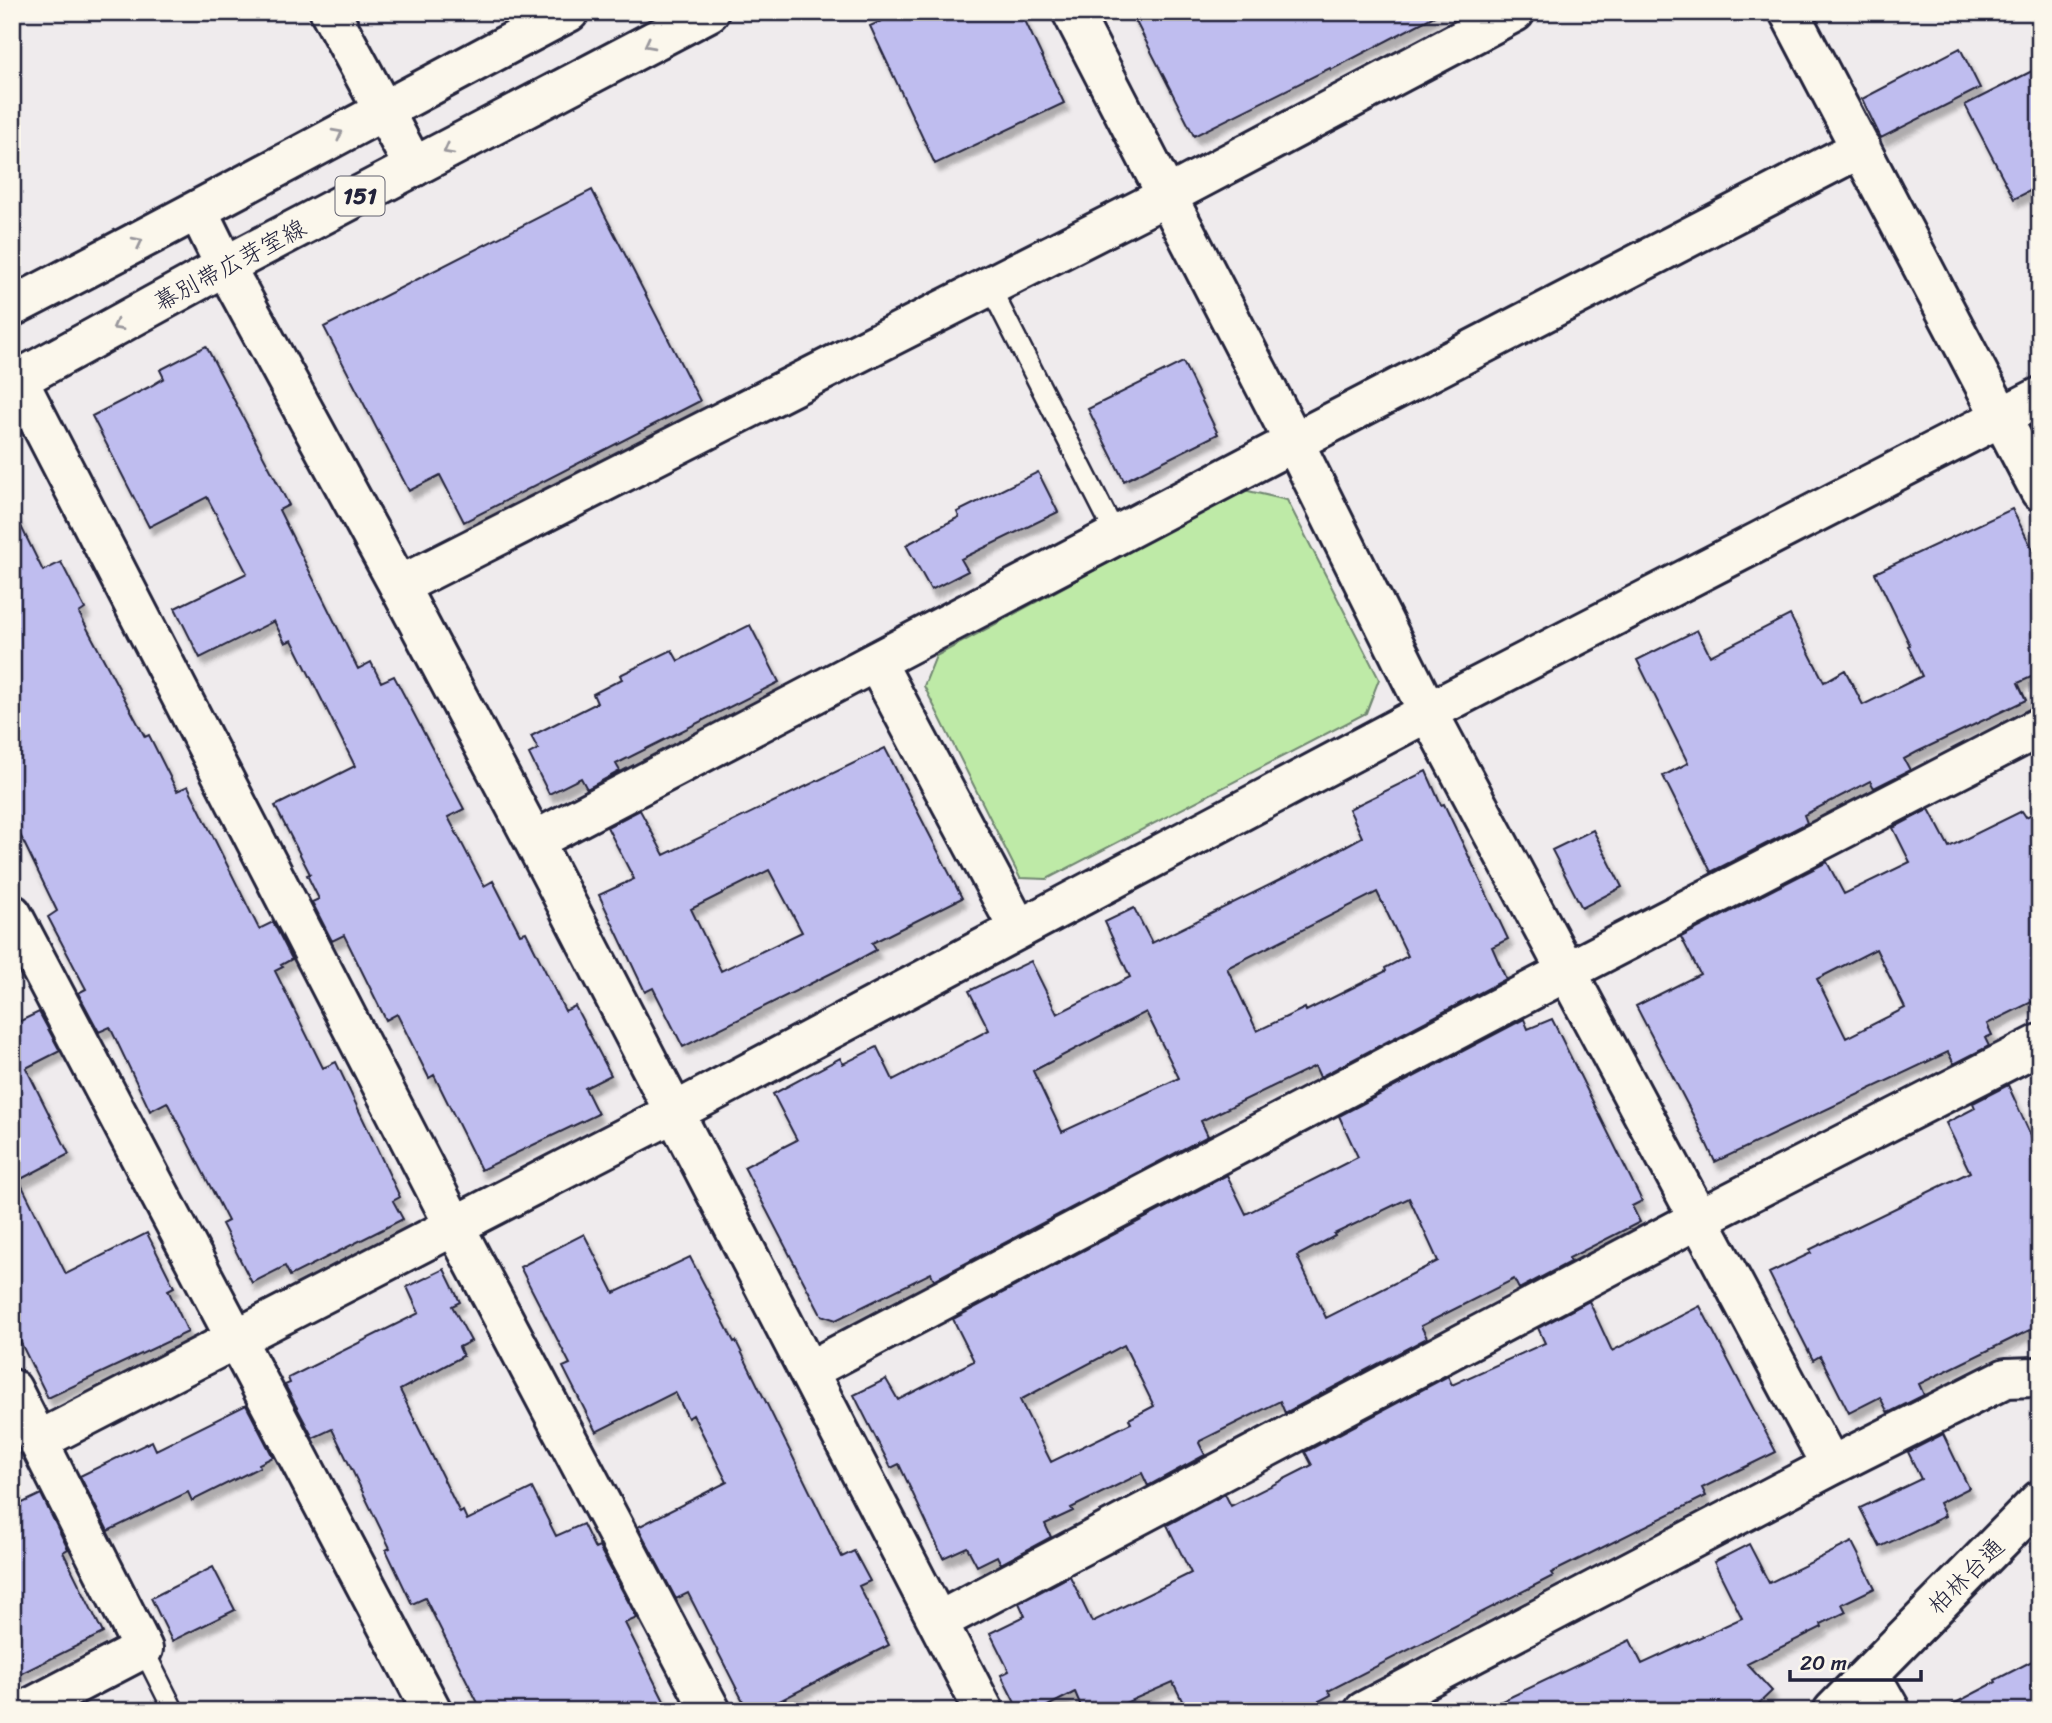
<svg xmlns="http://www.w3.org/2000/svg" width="2052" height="1723" viewBox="0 0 2052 1723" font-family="Sriracha,'Klee One',sans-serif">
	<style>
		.green { fill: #beeaa7; stroke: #708671; stroke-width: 2 }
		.building { fill: #bfbdef; stroke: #22223b; stroke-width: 2; fill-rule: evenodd; filter: url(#shadow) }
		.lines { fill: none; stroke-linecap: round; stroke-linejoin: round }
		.lane-casing { stroke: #22223b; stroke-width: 24 }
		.street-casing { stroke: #22223b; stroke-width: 44 }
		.primary-casing { stroke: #22223b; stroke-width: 44 }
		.lane { stroke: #fbf7ec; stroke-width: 19 }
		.street { stroke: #fbf7ec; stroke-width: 38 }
		.primary { stroke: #fbf7ec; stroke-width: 38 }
		.oneway { stroke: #99979c }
		.labels { text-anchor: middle; stroke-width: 7; stroke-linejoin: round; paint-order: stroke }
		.shield { fill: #fbf7ec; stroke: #636270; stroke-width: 2 }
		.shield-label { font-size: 23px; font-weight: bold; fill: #22223b }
		.street-label { font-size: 24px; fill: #22223b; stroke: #fbf7ec }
	</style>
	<defs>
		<filter id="shadow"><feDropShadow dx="4.5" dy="8" stdDeviation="2" flood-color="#0004"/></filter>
	</defs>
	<rect width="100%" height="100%" fill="#efebed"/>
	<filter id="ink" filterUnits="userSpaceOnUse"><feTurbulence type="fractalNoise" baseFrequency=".0143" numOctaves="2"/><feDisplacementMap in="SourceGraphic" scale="14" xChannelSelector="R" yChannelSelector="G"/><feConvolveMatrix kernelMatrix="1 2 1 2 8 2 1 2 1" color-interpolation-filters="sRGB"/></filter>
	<g filter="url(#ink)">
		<!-- green -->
		<path class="green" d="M 1244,490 L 1287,500 L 1379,679 L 1366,713 L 1047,879 L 1020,878 L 924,686 L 936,656 Z"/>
		<!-- building -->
		<path class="building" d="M 901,12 L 1021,12 L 1064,103 L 935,164 L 870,26 Z
			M 1131,12 L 1442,12 L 1331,70 L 1330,68 L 1194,136 Z
			M 1960,48 L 1980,88 L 1881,138 L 1862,99 Z
			M 2040,67 L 2040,186 L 2014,199 L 1965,105 Z
			M 592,190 L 700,401 L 464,522 L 440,475 L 409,491 L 324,327 Z
			M 206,346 L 289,505 L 279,510 L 358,669 L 371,662 L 381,682 L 394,676 L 464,809 L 448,817 L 484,886 L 493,881 L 520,934 L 526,932 L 565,1011 L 575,1006 L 611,1075 L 585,1088 L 598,1114 L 481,1170 L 434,1075 L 429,1078 L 397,1014 L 386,1020 L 344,935 L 332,941 L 312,902 L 319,899 L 307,875 L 310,874 L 275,806 L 355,766 L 292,640 L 285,643 L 274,621 L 200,658 L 175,608 L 247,573 L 207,497 L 149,527 L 92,416 L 149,387 L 164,378 L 160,370 Z
			M 1183,362 L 1218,434 L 1124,481 L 1088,409 Z
			M 1038,472 L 1058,512 L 961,559 L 968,571 L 931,590 L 906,545 L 959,517 L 957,512 Z
			M 12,508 L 43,571 L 61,562 L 85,609 L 79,613 L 145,737 L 149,735 L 177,791 L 188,786 L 259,929 L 273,922 L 292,959 L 281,965 L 283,967 L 275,971 L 323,1068 L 336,1062 L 400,1197 L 393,1201 L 403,1219 L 290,1276 L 285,1266 L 252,1283 L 222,1224 L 228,1221 L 167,1102 L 150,1111 L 110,1027 L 99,1032 L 78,993 L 86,989 L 48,917 L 57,911 L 12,818 Z
			M 2012,509 L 2040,564 L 2040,673 L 2018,683 L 2026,700 L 1917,752 L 1904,759 L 1910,770 L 1874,788 L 1870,781 L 1804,815 L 1807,823 L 1711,872 L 1663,776 L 1688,763 L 1637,660 L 1697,630 L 1710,656 L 1790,615 L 1824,682 L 1845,670 L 1863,705 L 1922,676 L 1908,646 L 1910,645 L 1875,573 Z
			M 750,625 L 779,682 L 616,764 L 620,771 L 587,789 L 581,778 L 549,794 L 529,754 L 538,749 L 531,736 L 597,703 L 593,694 L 622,679 L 620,675 L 672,650 L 678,661 Z
			M 885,748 L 962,898 L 872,943 L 876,950 L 852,963 L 683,1047 L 653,988 L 645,992 L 599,895 L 634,879 L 607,827 L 640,810 L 664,855 ZM 769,870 L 802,932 L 721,971 L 691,909 Z
			M 1426,771 L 1441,805 L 1444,804 L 1508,939 L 1492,947 L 1506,979 L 1320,1077 L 1315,1066 L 1201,1121 L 1208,1136 L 934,1280 L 931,1273 L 836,1320 L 821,1315 L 744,1167 L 797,1140 L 773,1094 L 840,1058 L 843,1064 L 877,1047 L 893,1080 L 989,1030 L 969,991 L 1031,961 L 1057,1014 L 1130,977 L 1105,922 L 1134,908 L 1152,943 L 1320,860 L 1362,837 L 1349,809 ZM 1377,892 L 1408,956 L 1385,968 L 1386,971 L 1306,1011 L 1305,1008 L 1257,1031 L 1227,968 ZM 1146,1012 L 1179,1078 L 1062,1132 L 1033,1071 Z
			M 1929,809 L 1949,847 L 2022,811 L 2026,817 L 2040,810 L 2040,998 L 1987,1024 L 1992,1035 L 1985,1038 L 1989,1046 L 1954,1064 L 1948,1052 L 1715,1162 L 1695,1119 L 1636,1006 L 1700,974 L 1681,937 L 1827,862 L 1844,894 L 1910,862 L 1893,828 ZM 1876,949 L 1905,1008 L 1846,1038 L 1817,979 Z
			M 1593,830 L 1622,887 L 1582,908 L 1552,850 Z
			M 39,1012 L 60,1051 L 26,1068 L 69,1154 L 19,1180 L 66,1274 L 147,1233 L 174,1287 L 168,1290 L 188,1332 L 48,1398 L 12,1325 L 12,1025 Z
			M 1524,1019 L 1528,1029 L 1552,1019 L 1642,1201 L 1632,1206 L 1640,1222 L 1569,1258 L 1570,1262 L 1519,1289 L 1514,1279 L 1421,1326 L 1427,1338 L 1285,1413 L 1280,1401 L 1200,1441 L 1199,1443 L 1205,1455 L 1148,1486 L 1142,1473 L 1071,1508 L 1073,1511 L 1045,1524 L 1051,1537 L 1001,1564 L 997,1556 L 977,1566 L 967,1547 L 943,1558 L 899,1464 L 891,1468 L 854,1395 L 886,1379 L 898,1400 L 974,1361 L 953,1319 L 1227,1175 L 1246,1214 L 1358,1157 L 1339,1116 ZM 1409,1198 L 1438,1261 L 1326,1318 L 1297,1256 L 1335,1236 L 1334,1234 ZM 1124,1345 L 1154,1406 L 1129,1419 L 1131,1423 L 1051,1462 L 1020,1400 Z
			M 2008,1085 L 2040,1156 L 2040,1325 L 1919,1384 L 1924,1395 L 1888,1413 L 1880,1397 L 1849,1413 L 1820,1356 L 1813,1360 L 1769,1273 L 1811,1253 L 1809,1250 L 1970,1172 L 1946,1123 L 1975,1108 L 1973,1103 Z
			M 584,1234 L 614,1293 L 690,1257 L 734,1342 L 736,1341 L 842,1557 L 854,1551 L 870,1581 L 859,1586 L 889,1645 L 760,1711 L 748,1711 L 688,1593 L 676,1599 L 638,1527 L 727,1482 L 693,1415 L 688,1418 L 675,1392 L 596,1432 L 563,1367 L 570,1364 L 520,1267 Z
			M 444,1269 L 460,1302 L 452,1306 L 471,1341 L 459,1347 L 463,1356 L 400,1390 L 460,1513 L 463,1511 L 467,1520 L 532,1488 L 556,1536 L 583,1524 L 595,1549 L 599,1547 L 637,1618 L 625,1623 L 669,1711 L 482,1711 L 425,1598 L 412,1604 L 386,1550 L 390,1548 L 332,1429 L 313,1438 L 285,1385 L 290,1383 L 288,1378 L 419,1313 L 407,1287 Z
			M 1589,1301 L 1612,1351 L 1700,1306 L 1776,1452 L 1702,1488 L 1706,1496 L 1551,1573 L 1553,1576 L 1328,1691 L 1331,1695 L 1300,1711 L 1187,1711 L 1173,1682 L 1107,1711 L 1083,1711 L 1075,1692 L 1038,1711 L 1019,1711 L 1001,1675 L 1009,1671 L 990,1633 L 1025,1616 L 1019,1603 L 1070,1576 L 1092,1622 L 1191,1573 L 1167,1525 L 1225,1494 L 1231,1506 L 1312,1465 L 1305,1452 L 1448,1376 L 1452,1385 L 1545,1343 L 1538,1328 Z
			M 246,1405 L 273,1457 L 259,1464 L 260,1467 L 192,1501 L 188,1492 L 108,1531 L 80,1476 L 152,1441 L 156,1450 Z
			M 1943,1434 L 1969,1488 L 1939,1503 L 1945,1516 L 1880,1547 L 1860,1508 L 1921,1479 L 1908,1452 Z
			M 41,1494 L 68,1549 L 63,1552 L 103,1633 L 12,1678 L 12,1508 Z
			M 1852,1542 L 1875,1588 L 1842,1604 L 1846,1612 L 1821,1624 L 1822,1627 L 1747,1664 L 1772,1691 L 1751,1711 L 1481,1711 L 1630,1640 L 1642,1664 L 1742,1618 L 1714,1562 L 1749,1544 L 1769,1583 Z
			M 213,1567 L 235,1610 L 172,1641 L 151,1598 Z
			M 2040,1657 L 2040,1711 L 1940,1711 L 1996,1682 L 1995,1680 Z"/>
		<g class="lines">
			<!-- lane casing -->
			<g class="lane-casing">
				<path id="lane" d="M 990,287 L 1116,535
					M 143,1649 L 174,1711"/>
			</g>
			<!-- street casing -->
			<g class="street-casing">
				<path id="street" d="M 330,12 L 414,167
					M 1072,12 L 1294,442 L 1428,712 L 1831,1466
					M 1789,12 L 2040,491
					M 198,211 L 225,266 L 399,586 L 534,841 L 984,1711
					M 18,380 L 455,1227 L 711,1711
					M 399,586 L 1167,196 L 1515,12
					M 876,662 L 1018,928
					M 534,841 L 1294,442 L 1861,148
					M 12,914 L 432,1711
					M 808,1371 L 1568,971 L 2040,727
					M 12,1389 L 143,1649 L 24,1711
					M 40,1440 L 673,1113 L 1428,712 L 2040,397
					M 939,1621 L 1698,1219 L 2040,1044
					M 1870,1674 L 1891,1711
					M 1364,1711 L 1831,1466 L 2006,1378 L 2035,1377 L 2040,1379
					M 1833,1711 L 2040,1500"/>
			</g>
			<!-- primary casing -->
			<g class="primary-casing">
				<path id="primary" d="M 12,307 C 199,211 383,110 569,12
					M 12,383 L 225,266 L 709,12"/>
			</g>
			<!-- lane -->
			<use href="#lane" class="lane"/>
			<!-- street -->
			<use href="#street" class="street"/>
			<!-- primary -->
			<use href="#primary" class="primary"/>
		</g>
		<!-- one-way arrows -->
		<defs><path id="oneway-chevron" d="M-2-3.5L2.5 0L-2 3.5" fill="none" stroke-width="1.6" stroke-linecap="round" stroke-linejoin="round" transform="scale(1.75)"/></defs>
		<g class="oneway">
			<use href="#oneway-chevron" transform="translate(649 44) rotate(152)"/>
			<use href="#oneway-chevron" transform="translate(338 134) rotate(-28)"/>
			<use href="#oneway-chevron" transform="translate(448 150) rotate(152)"/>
			<use href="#oneway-chevron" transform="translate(138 242) rotate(-27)"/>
			<use href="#oneway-chevron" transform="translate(117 326) rotate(151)"/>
		</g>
	</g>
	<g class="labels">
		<!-- shield labels -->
		<rect class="shield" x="335.5" y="176.5" width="49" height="39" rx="5"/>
		<g class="shield-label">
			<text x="360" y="204">151</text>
		</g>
		<!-- street labels -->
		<g class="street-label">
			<text transform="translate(230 265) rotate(-28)" y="8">幕別帯広芽室線</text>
			<text transform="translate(1966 1576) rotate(-45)" y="8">柏林台通</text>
		</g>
	</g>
	<!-- margin -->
	<rect width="2052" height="1723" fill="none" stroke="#fbf7ec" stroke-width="42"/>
	<rect x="21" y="21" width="2010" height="1681" fill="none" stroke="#22223b" stroke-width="2.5" filter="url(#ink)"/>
	<!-- scale -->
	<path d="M1790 1670v10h131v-10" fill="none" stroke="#22223b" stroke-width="3.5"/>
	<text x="1800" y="1670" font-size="21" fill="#22223b" stroke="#fbf7ec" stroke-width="5" paint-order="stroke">20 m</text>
</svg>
